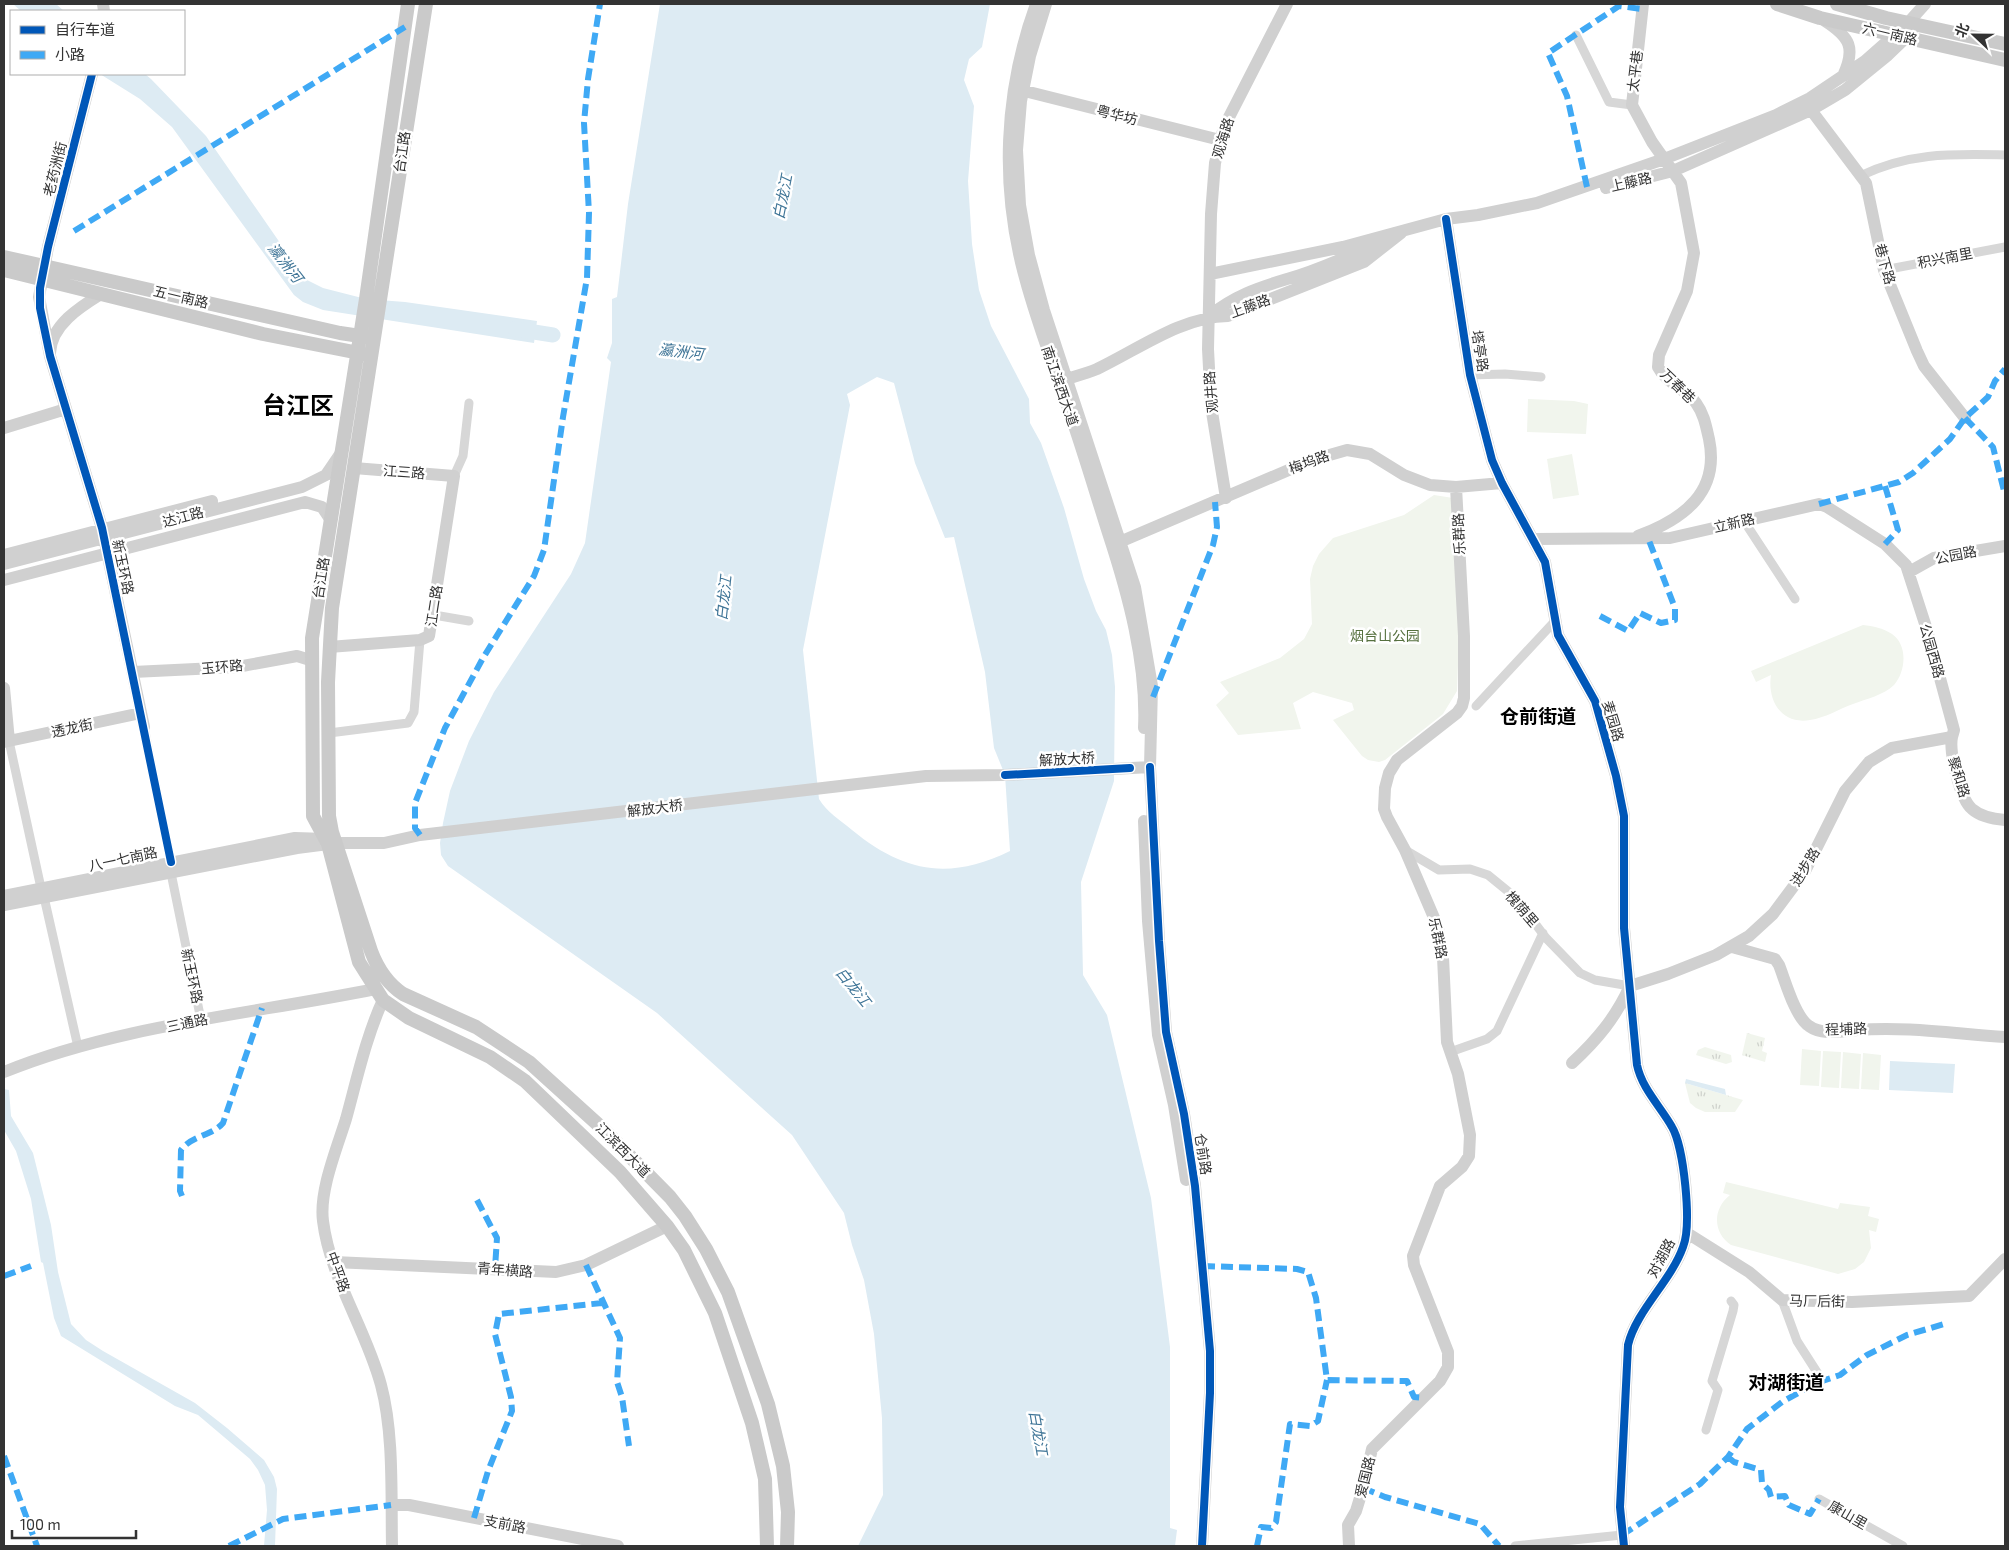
<svg xmlns="http://www.w3.org/2000/svg" width="2009" height="1550" viewBox="0 0 2009 1550" font-family="'Exo 2','Noto Sans SC',sans-serif">
	<style>
		.grass { fill: url(#grass-tufts) }
		.green { fill: #f1f5ed }
		.water { fill: #ddebf3; fill-rule: evenodd }
		.lines { fill: none; stroke-linecap: round; stroke-linejoin: round }
		.river { stroke: #ddebf3; stroke-width: 15 }
		.street { stroke: #d7d7d7; stroke-width: 9 }
		.secondary { stroke: #d0d0d0; stroke-width: 12 }
		.primary { stroke: #cacaca; stroke-width: 14 }
		.quiet { stroke: #3fa9f5; stroke-width: 6; stroke-dasharray: 12 6; stroke-linecap: butt }
		.cycleway-casing { stroke: #fff; stroke-width: 11 }
		.cycleway { stroke: #0057b8; stroke-width: 8 }
		.labels { text-anchor: middle; stroke-width: 5; stroke-linejoin: round; paint-order: stroke }
		.street-label { font-size: 14px; fill: #333; stroke: #fff }
		.park-label { font-size: 14px; fill: #56703f; stroke: #fff }
		.water-label { font-size: 15px; font-style: italic; fill: #3f7597; stroke: #fff }
		.district-label { font-size: 19px; font-weight: bold; fill: #000; stroke: #fff }
		.town-label { font-size: 24px; font-weight: bold; fill: #000; stroke: #fff }
	</style>
	<defs>
		<pattern id="grass-tufts" width="24" height="20" patternUnits="userSpaceOnUse" patternTransform="scale(1.25)"><rect width="24" height="20" fill="#f1f5ed"/><path d="M3 7l-1-3M5 7V3M7 7l1-3M15 17l-1-3M17 17v-4M19 17l1-3" fill="none" stroke="#cfd2cc"/></pattern>
	</defs>
	<rect width="100%" height="100%" fill="#fff"/>
	<!-- grass -->
	<path class="grass" d="M 1747,1033 L 1765,1038 L 1762,1051 L 1767,1053 L 1765,1062 L 1742,1055 Z
		M 1705,1047 L 1731,1055 L 1732,1062 L 1726,1064 L 1696,1055 L 1698,1050 Z
		M 1685,1083 L 1743,1100 L 1735,1112 L 1705,1112 L 1696,1108 L 1690,1103 Z"/>
	<!-- green -->
	<path class="green" d="M 1528,399 L 1574,401 L 1588,404 L 1586,434 L 1527,432 Z
		M 1572,454 L 1579,495 L 1553,499 L 1547,459 Z
		M 1434,495 L 1453,498 L 1459,637 L 1457,691 L 1443,714 L 1385,760 L 1379,762 L 1368,760 L 1362,756 L 1333,720 L 1354,710 L 1352,703 L 1313,692 L 1293,703 L 1301,729 L 1238,735 L 1216,705 L 1229,693 L 1220,682 L 1280,658 L 1304,639 L 1312,624 L 1310,579 L 1313,566 L 1319,554 L 1333,538 L 1404,515 Z
		M 1863,625 C 1873,626 1883,628 1892,634 C 1908,645 1906,671 1894,685 C 1884,695 1866,699 1853,704 C 1839,709 1825,718 1810,720 C 1781,725 1767,700 1771,675 L 1756,682 L 1751,671 Z
		M 1802,1049 L 1821,1051 L 1819,1086 L 1800,1085 Z
		M 1823,1051 L 1841,1052 L 1839,1088 L 1821,1087 Z
		M 1843,1052 L 1861,1054 L 1859,1089 L 1841,1088 Z
		M 1863,1053 L 1881,1055 L 1879,1090 L 1861,1089 Z
		M 1726,1182 L 1838,1209 L 1840,1203 L 1870,1207 L 1868,1216 L 1879,1219 L 1876,1232 L 1869,1230 L 1871,1248 L 1864,1262 L 1855,1269 L 1838,1274 L 1731,1245 C 1713,1233 1712,1209 1730,1195 L 1723,1193 Z"/>
	<!-- water -->
	<path class="water" d="M 13,4 L 56,4 L 64,11 L 21,11 Z
		M 660,4 L 990,4 L 982,47 L 969,59 L 964,80 L 974,106 L 968,181 L 972,244 L 979,290 L 991,326 L 1029,399 L 1030,423 L 1041,443 L 1064,508 L 1084,579 L 1096,611 L 1106,630 L 1112,655 L 1115,687 L 1114,781 L 1081,882 L 1083,975 L 1107,1015 L 1151,1198 L 1170,1347 L 1170,1528 L 1177,1530 L 1175,1546 L 858,1546 L 883,1495 L 882,1418 L 874,1334 L 864,1280 L 852,1245 L 844,1213 L 792,1135 L 657,1013 L 448,866 L 441,855 L 440,843 L 443,823 L 450,791 L 469,741 L 494,692 L 571,574 L 585,543 L 611,362 L 607,358 L 612,343 L 612,299 L 617,297 L 628,204 ZM 877,377 L 894,383 L 915,463 L 945,538 L 954,537 L 985,672 L 994,748 L 1005,775 L 1010,851 C 949,881 903,872 852,830 C 840,820 827,812 819,799 L 803,650 L 850,405 L 847,394 Z
		M 100,74 L 145,74 L 151,79 L 206,136 L 305,279 L 323,288 L 366,299 L 405,302 L 537,321 L 534,343 L 323,310 L 303,302 L 294,295 L 172,127 L 140,99 Z
		M 1890,1061 L 1955,1064 L 1953,1093 L 1889,1090 Z
		M 1686,1079 L 1725,1089 L 1726,1095 L 1685,1083 Z
		M 4,1089 L 9,1090 L 11,1116 L 33,1153 L 51,1225 L 58,1272 L 71,1324 L 86,1340 L 103,1351 L 195,1403 L 227,1428 L 264,1460 L 274,1477 L 277,1489 L 275,1546 L 264,1546 L 267,1510 L 265,1485 L 258,1470 L 250,1459 L 198,1415 L 175,1406 L 61,1336 L 54,1318 L 43,1263 L 41,1262 L 31,1199 L 16,1151 L 4,1130 Z"/>
	<g class="lines">
		<!-- river -->
		<path class="river" d="M 515,329 L 553,335"/>
		<!-- street -->
		<path class="street" d="M 1576,35 L 1609,102 L 1632,105
			M 1860,176 C 1910,152 1952,154 2005,155
			M 1884,270 L 2005,247
			M 1470,375 L 1505,374 L 1541,377
			M 454,476 L 463,456 L 469,403
			M 1744,521 L 1795,599
			M 434,615 L 469,621
			M 1476,706 L 1555,621
			M 144,727 L 171,862
			M 329,733 L 408,723 L 414,712 L 420,640
			M 9,741 L 41,888
			M 1405,850 L 1439,870 L 1470,869 L 1488,875 L 1515,897 L 1546,938 L 1580,973 L 1595,980 L 1630,986
			M 171,873 L 201,1020
			M 44,897 L 78,1047
			M 1450,1052 L 1487,1039 L 1497,1031 L 1543,933
			M 1782,1300 L 1797,1341 L 1822,1380
			M 1706,1430 L 1718,1390 L 1712,1381 L 1733,1311 L 1734,1305 L 1731,1301
			M 1819,1499 L 1903,1546
			M 1515,1546 L 1622,1535"/>
		<!-- secondary -->
		<path class="secondary" d="M 103,4 L 104,11
			M 1036,4 C 1004,92 1000,187 1025,278 C 1037,323 1054,367 1069,411 C 1083,451 1095,492 1108,533 C 1128,594 1147,663 1144,728
			M 1046,4 L 1030,56 L 1021,101 L 1017,150 L 1020,205 L 1029,255 L 1044,310 L 1135,587 L 1152,686 L 1150,767 L 1159,941 L 1166,1032 L 1184,1114 L 1195,1186 L 1210,1351 L 1210,1393 L 1202,1546
			M 1825,21 C 1850,37 1856,48 1843,76
			M 92,74 L 48,247 L 39,297 L 50,356 L 102,528 L 144,727
			M 1017,89 L 1220,140
			M 1811,110 L 1866,183 L 1884,270 L 1917,351 L 1924,366 L 1965,418
			M 1606,188 L 1673,171 L 1811,110 L 1845,90 L 1888,55 L 1912,32
			M 1446,219 L 1470,375 L 1492,460 L 1502,483 L 1545,562 L 1558,635 L 1595,701 L 1616,776 L 1624,816 L 1624,928 L 1637,1065 C 1642,1089 1661,1107 1672,1127 C 1684,1147 1692,1225 1683,1247 C 1671,1281 1636,1311 1628,1345 L 1620,1507 L 1624,1546
			M 1210,274 L 1343,247 L 1446,219 L 1478,215 L 1537,203 L 1664,159 L 1776,115 L 1810,98 L 1865,61 L 1908,23 L 1925,4
			M 1209,316 C 1234,296 1257,288 1287,279 C 1316,271 1345,258 1373,245
			M 50,353 C 51,325 80,307 101,294
			M 1060,381 C 1072,377 1085,374 1097,369 C 1139,349 1181,317 1228,316 L 1364,262 L 1401,233
			M 4,428 L 66,409
			M 1226,498 L 1211,406 L 1208,349 L 1211,214 L 1215,163 L 1224,127 L 1287,4
			M 1638,536 C 1684,519 1720,492 1709,439 C 1706,426 1704,414 1696,403 C 1686,389 1666,383 1658,367 L 1659,355 L 1687,291 L 1694,253 L 1681,183 L 1652,142 L 1632,105 L 1643,4
			M 1533,539 L 1670,538 L 1819,504 L 1827,507 L 1885,544 L 1906,565 L 1927,630 L 1954,730 L 1952,737 L 1892,748 L 1869,762 L 1845,791 L 1805,871 L 1773,914 L 1749,936 L 1716,955 L 1668,974 L 1630,986
			M 1122,541 L 1312,460 L 1347,450 L 1370,454 L 1404,475 L 1430,485 L 1456,487 L 1502,483
			M 4,555 L 212,501
			M 4,564 L 302,487 L 326,475 L 341,453
			M 1909,572 L 1934,558 L 2005,546
			M 4,580 L 305,502 L 322,507 L 330,519
			M 329,647 L 420,640 L 429,636 L 454,476 L 354,468
			M 133,672 L 237,667 L 297,656 L 310,660
			M 4,688 L 9,741
			M 1952,737 C 1949,752 1960,799 1972,809 C 1981,817 1993,819 2005,820
			M 4,742 L 141,713
			M 1144,821 L 1148,921 L 1158,1035 L 1174,1105 L 1186,1180
			M 4,896 L 295,838 L 326,839
			M 4,905 L 297,848 L 336,843 L 384,843 L 420,835 L 926,776 L 1005,775 L 1150,767
			M 1732,947 L 1775,959 L 1779,965 C 1785,980 1795,1017 1809,1026 C 1823,1036 1841,1031 1857,1030 C 1907,1026 1956,1034 2005,1037
			M 383,1000 C 366,1037 357,1079 346,1119 C 337,1148 319,1191 323,1221 C 330,1278 366,1329 381,1385 C 394,1433 391,1496 392,1546
			M 1572,1063 C 1597,1040 1616,1017 1630,986
			M 4,1072 C 119,1025 253,1014 375,989
			M 1687,1233 L 1749,1272 L 1782,1300 L 1852,1302 L 1969,1296 L 2005,1259
			M 334,1262 L 556,1272 L 586,1265 L 667,1226
			M 391,1505 L 409,1505 L 618,1546
			M 1349,1546 L 1348,1525 L 1356,1511 L 1363,1488 L 1372,1449 L 1440,1381 L 1448,1367 L 1448,1352 L 1414,1265 L 1413,1256 L 1440,1186 L 1462,1167 L 1469,1156 L 1470,1135 L 1458,1074 L 1447,1042 L 1443,957 L 1438,927 L 1405,850 L 1387,817 L 1384,809 L 1385,788 L 1389,773 L 1397,760 L 1457,713 L 1462,706 L 1464,698 L 1464,636 L 1456,487"/>
		<!-- primary -->
		<path class="primary" d="M 408,4 L 366,299 L 312,638 L 313,816 L 328,844 L 359,962 L 383,1000 L 409,1018 L 490,1057 L 525,1081 L 620,1172 L 667,1226 L 684,1250 L 715,1313 L 752,1423 L 765,1479 L 767,1546
			M 426,4 L 332,608 L 328,682 L 329,816 L 332,832 L 371,951 C 377,967 388,984 403,994 L 476,1027 L 529,1062 L 603,1129 L 670,1197 L 685,1216 L 706,1249 L 728,1292 L 768,1404 L 783,1466 L 788,1512 L 787,1546
			M 1777,4 L 1820,18 L 2005,60
			M 1837,4 L 1886,18 L 2005,44
			M 4,257 L 340,333 L 367,337
			M 4,270 L 263,334 L 364,354"/>
		<!-- quiet -->
		<path class="quiet" d="M 1587,187 L 1567,96 L 1548,53 L 1619,6 L 1642,9
			M 74,231 L 405,27
			M 1965,418 L 1993,447 L 2005,495
			M 1885,486 L 1898,530 L 1885,544
			M 1819,504 L 1899,482 L 1913,473 L 1950,439 L 1965,418 L 1988,397 L 1995,381 L 2005,369
			M 1600,616 L 1628,631 L 1640,613 L 1661,623 L 1675,620 L 1675,608 L 1648,538
			M 1153,697 L 1213,545 L 1217,527 L 1215,502
			M 420,835 L 415,828 L 415,803 L 445,728 L 483,658 L 534,576 L 544,550 L 563,417 L 587,278 L 589,213 L 584,123 L 588,79 L 600,4
			M 182,1196 L 180,1191 L 181,1150 C 192,1135 212,1136 223,1123 L 262,1008
			M 477,1200 L 497,1238 L 495,1268
			M 586,1265 L 620,1338 L 617,1382 L 622,1397 L 629,1446
			M 1203,1266 L 1297,1269 L 1308,1272 L 1316,1298 L 1327,1380 L 1407,1381 L 1414,1397 L 1425,1398
			M 4,1276 L 31,1266
			M 4,1456 L 37,1546
			M 1728,1457 L 1734,1462 L 1761,1470 L 1762,1483 L 1769,1490 L 1771,1497 L 1785,1496 L 1789,1505 L 1810,1514 L 1819,1499
			M 1363,1488 L 1385,1497 L 1480,1524 L 1499,1546
			M 474,1518 L 488,1471 L 512,1411 L 511,1397 L 495,1334 L 499,1314 L 602,1303
			M 1622,1535 L 1700,1484 L 1728,1457 L 1747,1429 L 1782,1402 L 1816,1383 L 1840,1375 L 1867,1355 L 1907,1335 L 1944,1324
			M 229,1546 L 283,1519 L 391,1505
			M 1257,1546 L 1261,1527 L 1271,1528 L 1276,1522 L 1290,1424 L 1310,1426 L 1318,1421 L 1327,1380"/>
		<!-- cycleway casing -->
		<g class="cycleway-casing">
			<path id="cycleway" d="M 92,74 L 48,247 L 40,288 L 40,308 L 50,356 L 102,528 L 171,862
				M 1446,219 L 1470,375 L 1492,460 L 1502,483 L 1545,562 L 1558,635 L 1595,701 L 1616,776 L 1624,816 L 1624,928 L 1637,1065 C 1642,1089 1661,1107 1672,1127 C 1684,1147 1692,1225 1683,1247 C 1671,1281 1636,1311 1628,1345 L 1620,1507 L 1624,1546
				M 1150,767 L 1159,941 L 1166,1032 L 1184,1114 L 1195,1186 L 1210,1351 L 1210,1393 L 1202,1546
				M 1005,775 L 1130,768"/>
		</g>
		<!-- cycleway -->
		<use href="#cycleway" class="cycleway"/>
	</g>
	<g class="labels">
		<!-- street labels -->
		<g class="street-label">
			<text transform="translate(1890 34) rotate(13)" y="5">六一南路</text>
			<text transform="translate(1635 71) rotate(-83)" y="5">太平巷</text>
			<text transform="translate(1117 115) rotate(14)" y="5">粤华坊</text>
			<text transform="translate(1223 138) rotate(-73)" y="5">观海路</text>
			<text transform="translate(402 152) rotate(-82)" y="5">台江路</text>
			<text transform="translate(55 169) rotate(-76)" y="5">老药洲街</text>
			<text transform="translate(1631 182) rotate(-13)" y="5">上藤路</text>
			<text transform="translate(1945 258) rotate(-11)" y="5">积兴南里</text>
			<text transform="translate(1885 264) rotate(74)" y="5">巷下路</text>
			<text transform="translate(181 297) rotate(13)" y="5">五一南路</text>
			<text transform="translate(1250 306) rotate(-20)" y="5">上藤路</text>
			<text transform="translate(1480 351) rotate(81)" y="5">塔亭路</text>
			<text transform="translate(1060 386) rotate(71)" y="5">南江滨西大道</text>
			<text transform="translate(1678 386) rotate(44)" y="5">万春巷</text>
			<text transform="translate(1211 392) rotate(-95)" y="5">观井路</text>
			<text transform="translate(1309 462) rotate(-20)" y="5">梅坞路</text>
			<text transform="translate(404 472) rotate(4)" y="5">江三路</text>
			<text transform="translate(183 517) rotate(-15)" y="5">达江路</text>
			<text transform="translate(1734 523) rotate(-13)" y="5">立新路</text>
			<text transform="translate(1459 534) rotate(-93)" y="5">乐群路</text>
			<text transform="translate(1956 555) rotate(-11)" y="5">公园路</text>
			<text transform="translate(123 567) rotate(78)" y="5">新玉环路</text>
			<text transform="translate(321 578) rotate(-81)" y="5">台江路</text>
			<text transform="translate(434 606) rotate(-81)" y="5">江二路</text>
			<text transform="translate(1932 651) rotate(74)" y="5">公园西路</text>
			<text transform="translate(222 667) rotate(-5)" y="5">玉环路</text>
			<text transform="translate(1613 721) rotate(73)" y="5">麦园路</text>
			<text transform="translate(72 728) rotate(-12)" y="5">透龙街</text>
			<text transform="translate(1067 759) rotate(-3)" y="5">解放大桥</text>
			<text transform="translate(1959 777) rotate(73)" y="5">聚和路</text>
			<text transform="translate(655 808) rotate(-7)" y="5">解放大桥</text>
			<text transform="translate(123 859) rotate(-12)" y="5">八一七南路</text>
			<text transform="translate(1805 867) rotate(-59)" y="5">进步路</text>
			<text transform="translate(1522 909) rotate(49)" y="5">槐荫里</text>
			<text transform="translate(1438 938) rotate(78)" y="5">乐群路</text>
			<text transform="translate(192 976) rotate(78)" y="5">新玉环路</text>
			<text transform="translate(187 1023) rotate(-12)" y="5">三通路</text>
			<text transform="translate(1846 1029) rotate(-2)" y="5">程埔路</text>
			<text transform="translate(623 1150) rotate(45)" y="5">江滨西大道</text>
			<text transform="translate(1203 1154) rotate(81)" y="5">仓前路</text>
			<text transform="translate(1661 1258) rotate(-62)" y="5">对湖路</text>
			<text transform="translate(505 1270) rotate(4)" y="5">青年横路</text>
			<text transform="translate(338 1272) rotate(70)" y="5">中平路</text>
			<text transform="translate(1817 1301) rotate(1)" y="5">马厂后街</text>
			<text transform="translate(1365 1477) rotate(-76)" y="5">爱国路</text>
			<text transform="translate(1848 1515) rotate(30)" y="5">康山里</text>
			<text transform="translate(505 1524) rotate(11)" y="5">支前路</text>
		</g>
		<!-- park labels -->
		<g class="park-label">
			<text x="1385" y="641">烟台山公园</text>
		</g>
		<!-- water labels -->
		<g class="water-label">
			<text transform="translate(783 197) rotate(-79)" y="5">白龙江</text>
			<text transform="translate(285 263) rotate(52)" y="5">瀛洲河</text>
			<text transform="translate(681 352) rotate(7)" y="5">瀛洲河</text>
			<text transform="translate(724 598) rotate(-84)" y="5">白龙江</text>
			<text transform="translate(853 987) rotate(51)" y="5">白龙江</text>
			<text transform="translate(1038 1433) rotate(80)" y="5">白龙江</text>
		</g>
		<!-- district labels -->
		<g class="district-label">
			<text x="1538" y="723">仓前街道</text>
			<text x="1786" y="1389">对湖街道</text>
		</g>
		<!-- town labels -->
		<g class="town-label">
			<text x="298" y="414">台江区</text>
		</g>
	</g>
	<!-- border -->
	<rect width="2009" height="1550" fill="none" stroke="#333333" stroke-width="10"/>
	<!-- legend -->
	<rect x="10" y="10" width="175" height="65" fill="#ffffff" stroke="#adadad"/>
	<rect x="20" y="26" width="25" height="8" fill="#0057b8" stroke="#adadad"/>
	<text x="55" y="35" font-size="15" fill="#333333">自行车道</text>
	<rect x="20" y="51" width="25" height="8" fill="#3fa9f5" stroke="#adadad"/>
	<text x="55" y="60" font-size="15" fill="#333333">小路</text>
	<!-- north arrow -->
	<g transform="translate(1974 35) rotate(292)" stroke="#ffffff" stroke-width="4" paint-order="stroke">
	<path d="M0-4L9 19L0 12L-9 19Z" fill="#333333"/>
	<text y="-8" font-size="14" font-weight="bold" text-anchor="middle" fill="#333333">北</text>
	</g>
	<!-- scale -->
	<path d="M12 1530v8h124v-8" fill="none" stroke="#333333" stroke-width="2.5"/>
	<text x="20" y="1530" font-size="15" fill="#333333" stroke="#ffffff" stroke-width="4" paint-order="stroke">100 m</text>
</svg>
